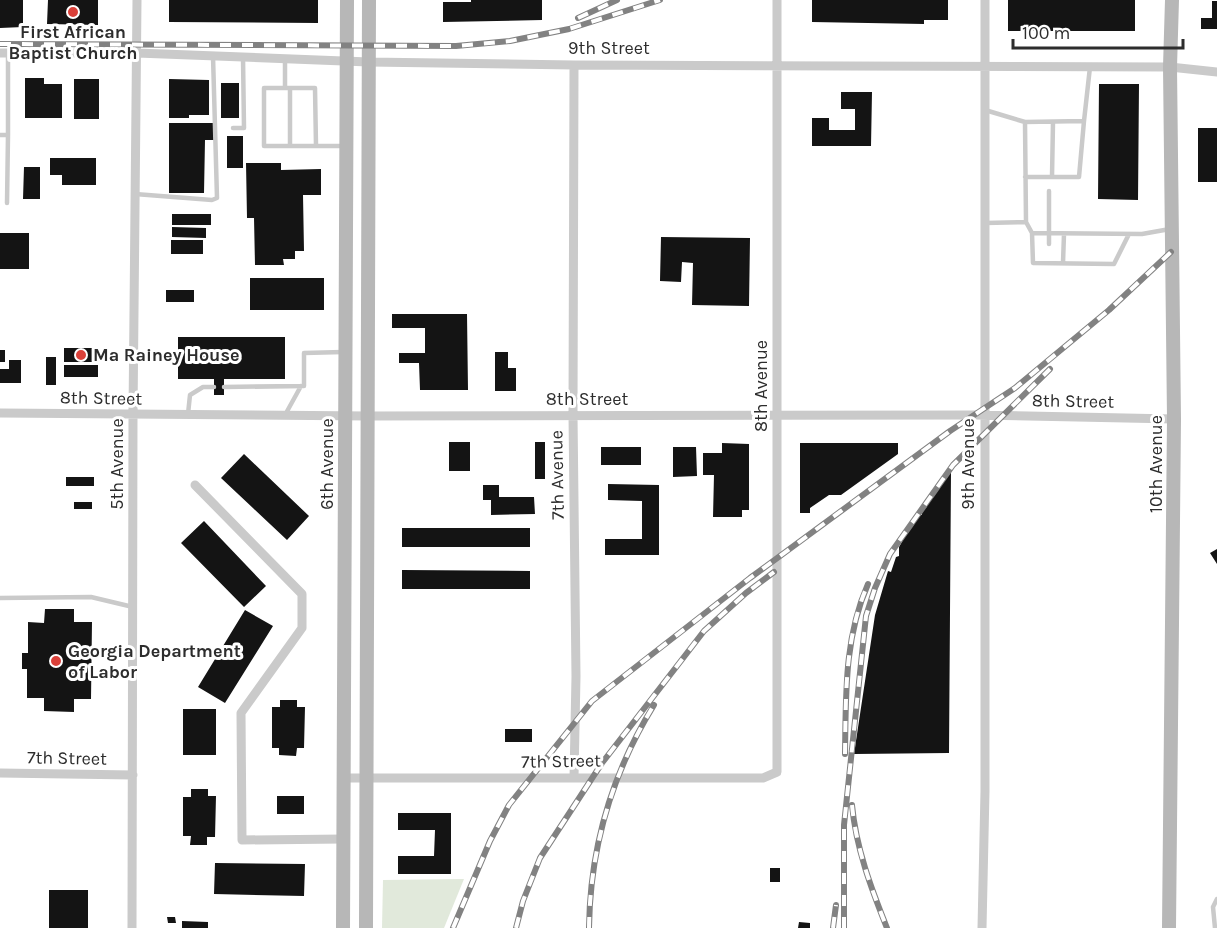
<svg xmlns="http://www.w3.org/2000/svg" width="1217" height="928" viewBox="0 0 1217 928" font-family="Karla,sans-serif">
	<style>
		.green { fill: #e1e9db }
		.building { fill: #141414 }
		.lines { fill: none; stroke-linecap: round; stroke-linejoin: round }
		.lane { stroke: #cacaca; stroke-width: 4.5 }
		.street { stroke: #cacaca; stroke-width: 9 }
		.secondary { stroke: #b7b7b7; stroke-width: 14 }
		.rail-casing { stroke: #828282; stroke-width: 6 }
		.rail { stroke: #fff; stroke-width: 4; stroke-dasharray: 11; stroke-linecap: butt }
		.poi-dot { fill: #da4039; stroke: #fff; stroke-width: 2 }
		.labels { text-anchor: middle; stroke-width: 6; stroke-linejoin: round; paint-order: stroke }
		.poi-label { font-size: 18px; font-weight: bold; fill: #2d2d2d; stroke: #fff; text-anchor: start }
		.street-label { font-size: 18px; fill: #2d2d2d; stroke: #fff }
	</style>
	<rect width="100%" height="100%" fill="#fff"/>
	<!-- green -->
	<path class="green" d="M 464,879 L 444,928 L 382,928 L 383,880 Z"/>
	<!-- building -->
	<path class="building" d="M 0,0 L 23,0 L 23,27 L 0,28 Z
		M 48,0 L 98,0 L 98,25 L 47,24 Z
		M 169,0 L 318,0 L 318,23 L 169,22 Z
		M 471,0 L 542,0 L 542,20 L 443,22 L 443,2 L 471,2 Z
		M 812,0 L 948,0 L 948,20 L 924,20 L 924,24 L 812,22 Z
		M 1008,0 L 1135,0 L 1135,31 L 1008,31 Z
		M 1212,1 L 1217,1 L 1217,29 L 1201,29 L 1201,18 L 1212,18 Z
		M 25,78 L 44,78 L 44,84 L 62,84 L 62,118 L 25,118 Z
		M 74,79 L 99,79 L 99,119 L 74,119 Z
		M 169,79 L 209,80 L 209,115 L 189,115 L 189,118 L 169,118 Z
		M 221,83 L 239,83 L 239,118 L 221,118 Z
		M 1099,84 L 1139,84 L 1138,200 L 1098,199 Z
		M 841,92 L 872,92 L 871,146 L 812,146 L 812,118 L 829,118 L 829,130 L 855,130 L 855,109 L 841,109 Z
		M 169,123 L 214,123 L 214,140 L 205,140 L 204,193 L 169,193 Z
		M 1198,128 L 1217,128 L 1217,182 L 1198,182 Z
		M 227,136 L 243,136 L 243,168 L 227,168 Z
		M 50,158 L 96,158 L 96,185 L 62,185 L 62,175 L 50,175 Z
		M 246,163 L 281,163 L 281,170 L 321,169 L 321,195 L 303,195 L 304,251 L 295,251 L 295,259 L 283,259 L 284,265 L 255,265 L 254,218 L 247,218 Z
		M 24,167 L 40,167 L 40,199 L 23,199 Z
		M 172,214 L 211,214 L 211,225 L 172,225 Z
		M 172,227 L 206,228 L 206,238 L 172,237 Z
		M 0,233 L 29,233 L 29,269 L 0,269 Z
		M 661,237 L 750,238 L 749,306 L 692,305 L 693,263 L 682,262 L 681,282 L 660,281 Z
		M 171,240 L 203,240 L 203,254 L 171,254 Z
		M 250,278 L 324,278 L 324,310 L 250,310 Z
		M 166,290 L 194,290 L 194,302 L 166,302 Z
		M 392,314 L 467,314 L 468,390 L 420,390 L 419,363 L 399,363 L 399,353 L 425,353 L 425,328 L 392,328 Z
		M 178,337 L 285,337 L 285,379 L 224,379 L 224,395 L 214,395 L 214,379 L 178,379 Z
		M 64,348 L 98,348 L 98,362 L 64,362 Z
		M 0,350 L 5,350 L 5,362 L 0,362 Z
		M 495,352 L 508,352 L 508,368 L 516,368 L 516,391 L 495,391 Z
		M 46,357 L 56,357 L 56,385 L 46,385 Z
		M 9,360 L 21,360 L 21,383 L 0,383 L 0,369 L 9,369 Z
		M 64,365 L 98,365 L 98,377 L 64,377 Z
		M 449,442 L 470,442 L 470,471 L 449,471 Z
		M 535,442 L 545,442 L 545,479 L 535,479 Z
		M 722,443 L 749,444 L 749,510 L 742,510 L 742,517 L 713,517 L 714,475 L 703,475 L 703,453 L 722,453 Z
		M 800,443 L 898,443 L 898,454 L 841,495 L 829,495 L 810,508 L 810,513 L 800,513 Z
		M 601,447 L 641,447 L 641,465 L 601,465 Z
		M 673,447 L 696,447 L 697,476 L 673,477 Z
		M 244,454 L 309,516 L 287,540 L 221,478 Z
		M 951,472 L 949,753 L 854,754 L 875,615 L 888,571 L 891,572 L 896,557 L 899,556 L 899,547 L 917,515 L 922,515 L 922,508 L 926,508 L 928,499 L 947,473 Z
		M 66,477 L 94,477 L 94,486 L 66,486 Z
		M 608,484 L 659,485 L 659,555 L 605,555 L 605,539 L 642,539 L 642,501 L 608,500 Z
		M 483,485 L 499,485 L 499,497 L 534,497 L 535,514 L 491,515 L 491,500 L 483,500 Z
		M 74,502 L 92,502 L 92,509 L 74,509 Z
		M 204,521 L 266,586 L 244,607 L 181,543 Z
		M 402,528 L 530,528 L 530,547 L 402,547 Z
		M 1217,549 L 1217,564 L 1210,553 Z
		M 402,570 L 530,571 L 530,589 L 402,589 Z
		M 45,609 L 74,609 L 74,622 L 92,622 L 91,699 L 74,699 L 74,712 L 44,711 L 44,698 L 27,698 L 27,669 L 22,669 L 22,653 L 28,653 L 28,622 L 44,623 Z
		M 245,610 L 273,626 L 225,703 L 198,687 Z
		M 280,700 L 297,700 L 297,707 L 305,707 L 304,748 L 297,748 L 296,756 L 279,755 L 279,748 L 272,748 L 272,707 L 280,707 Z
		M 183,709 L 216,709 L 216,755 L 183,755 Z
		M 505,729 L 532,729 L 532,742 L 505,742 Z
		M 191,789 L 208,789 L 208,796 L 216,796 L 215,837 L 207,837 L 207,845 L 190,845 L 191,836 L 183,836 L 183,797 L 191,797 Z
		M 277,796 L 304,796 L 304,814 L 277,814 Z
		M 398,813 L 451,813 L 451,874 L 398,874 L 398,856 L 434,856 L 435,830 L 398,830 Z
		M 215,863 L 305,864 L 304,896 L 214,894 Z
		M 770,868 L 780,868 L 780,882 L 770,882 Z
		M 49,890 L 88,890 L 88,928 L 49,928 Z
		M 167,917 L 175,917 L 176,923 L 168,923 Z
		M 182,921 L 208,922 L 208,928 L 182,928 Z
		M 799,922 L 810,923 L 810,928 L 798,928 Z"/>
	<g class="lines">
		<!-- lane -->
		<path class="lane" d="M 285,88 L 285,59
			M 985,110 L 1025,122 L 1084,121 L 1090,67
			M 1025,122 L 1026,222
			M 233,128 L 244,128 L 243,57
			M 0,135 L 8,135 L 8,53
			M 290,146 L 290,88
			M 316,146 L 315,88 L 264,88 L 264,146 L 344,146
			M 1025,177 L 1079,177 L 1084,121
			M 1052,177 L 1053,122
			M 1049,191 L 1049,244
			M 135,194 L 212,200 L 217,198 L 213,56
			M 7,203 L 8,135
			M 985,223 L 1026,222 L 1032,233 L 1142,234 L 1170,229
			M 1032,233 L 1033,263 L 1114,264 L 1129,234
			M 1063,263 L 1064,234
			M 224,387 L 304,386 L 304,353 L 343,352
			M 188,414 L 190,395 L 203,387 L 214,387
			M 285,415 L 301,386
			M 0,598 L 91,597 L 133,607
			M 1215,928 L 1213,907 L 1217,899"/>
		<!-- street -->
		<path class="street" d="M 0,53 L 137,53 L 369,62 L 574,65 L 1170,67 L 1217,72
			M 0,413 L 368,416 L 975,415 L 1174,419
			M 195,485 L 302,594 L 302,628 L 241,713 L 242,840 L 343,839
			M 0,773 L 133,775
			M 344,778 L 763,778 L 777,772 L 777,0
			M 574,778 L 576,676 L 573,415 L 574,65
			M 132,928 L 133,415 L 137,0
			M 982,928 L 985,791 L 985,0"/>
		<!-- secondary -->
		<path class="secondary" d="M 343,928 L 347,0
			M 366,928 L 369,0
			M 1169,928 L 1174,419 L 1170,67 L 1172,0"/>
		<!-- rail casing -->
		<g class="rail-casing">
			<path id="rail" d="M 578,18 L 617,0
				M 0,44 L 456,46 L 510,41 L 569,29 L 660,0
				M 845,754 C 846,696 844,638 868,584
				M 852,805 C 856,848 871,888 887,928
				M 453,928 L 490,841 L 509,805 L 592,701 L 750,578 L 950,431 L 1015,388 L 1109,310 L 1171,252
				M 516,928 L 523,901 L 540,858 L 602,763 L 704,631 L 746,593 L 774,572
				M 589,928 C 590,849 612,773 654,705
				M 833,928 L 836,905
				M 844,928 L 844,825 L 866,616 L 875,588 L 890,554 L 953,465 L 1050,369"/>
		</g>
		<!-- rail -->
		<use href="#rail" class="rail"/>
	</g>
	<!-- markers -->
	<g class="poi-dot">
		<circle cx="73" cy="12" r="6"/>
		<circle cx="81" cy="355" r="6"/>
		<circle cx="56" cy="661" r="6"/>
	</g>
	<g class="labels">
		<!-- poi labels -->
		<g class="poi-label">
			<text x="73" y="38" text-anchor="middle">First African<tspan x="73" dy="21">Baptist Church</tspan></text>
			<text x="93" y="361">Ma Rainey House</text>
			<text x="68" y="657">Georgia Department<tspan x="68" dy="21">of Labor</tspan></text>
		</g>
		<!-- street labels -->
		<g class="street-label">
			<text x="609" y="54">9th Street</text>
			<text transform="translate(761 386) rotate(-90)" y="6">8th Avenue</text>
			<text transform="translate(101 398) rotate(1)" y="6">8th Street</text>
			<text x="587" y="405">8th Street</text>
			<text transform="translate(1073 401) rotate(1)" y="6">8th Street</text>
			<text transform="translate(117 464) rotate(-90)" y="6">5th Avenue</text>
			<text transform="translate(327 464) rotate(-90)" y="6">6th Avenue</text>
			<text transform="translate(968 464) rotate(-90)" y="6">9th Avenue</text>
			<text transform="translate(1156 464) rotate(-90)" y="6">10th Avenue</text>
			<text transform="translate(557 475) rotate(-91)" y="6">7th Avenue</text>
			<text transform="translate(67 758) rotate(1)" y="6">7th Street</text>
			<text transform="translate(561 761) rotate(-1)" y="6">7th Street</text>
		</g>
	</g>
	<!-- scale -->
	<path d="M1013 39v9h170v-9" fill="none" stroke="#2d2d2d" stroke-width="3"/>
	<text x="1022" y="39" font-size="18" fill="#2d2d2d" stroke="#ffffff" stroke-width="4.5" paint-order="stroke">100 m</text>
</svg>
